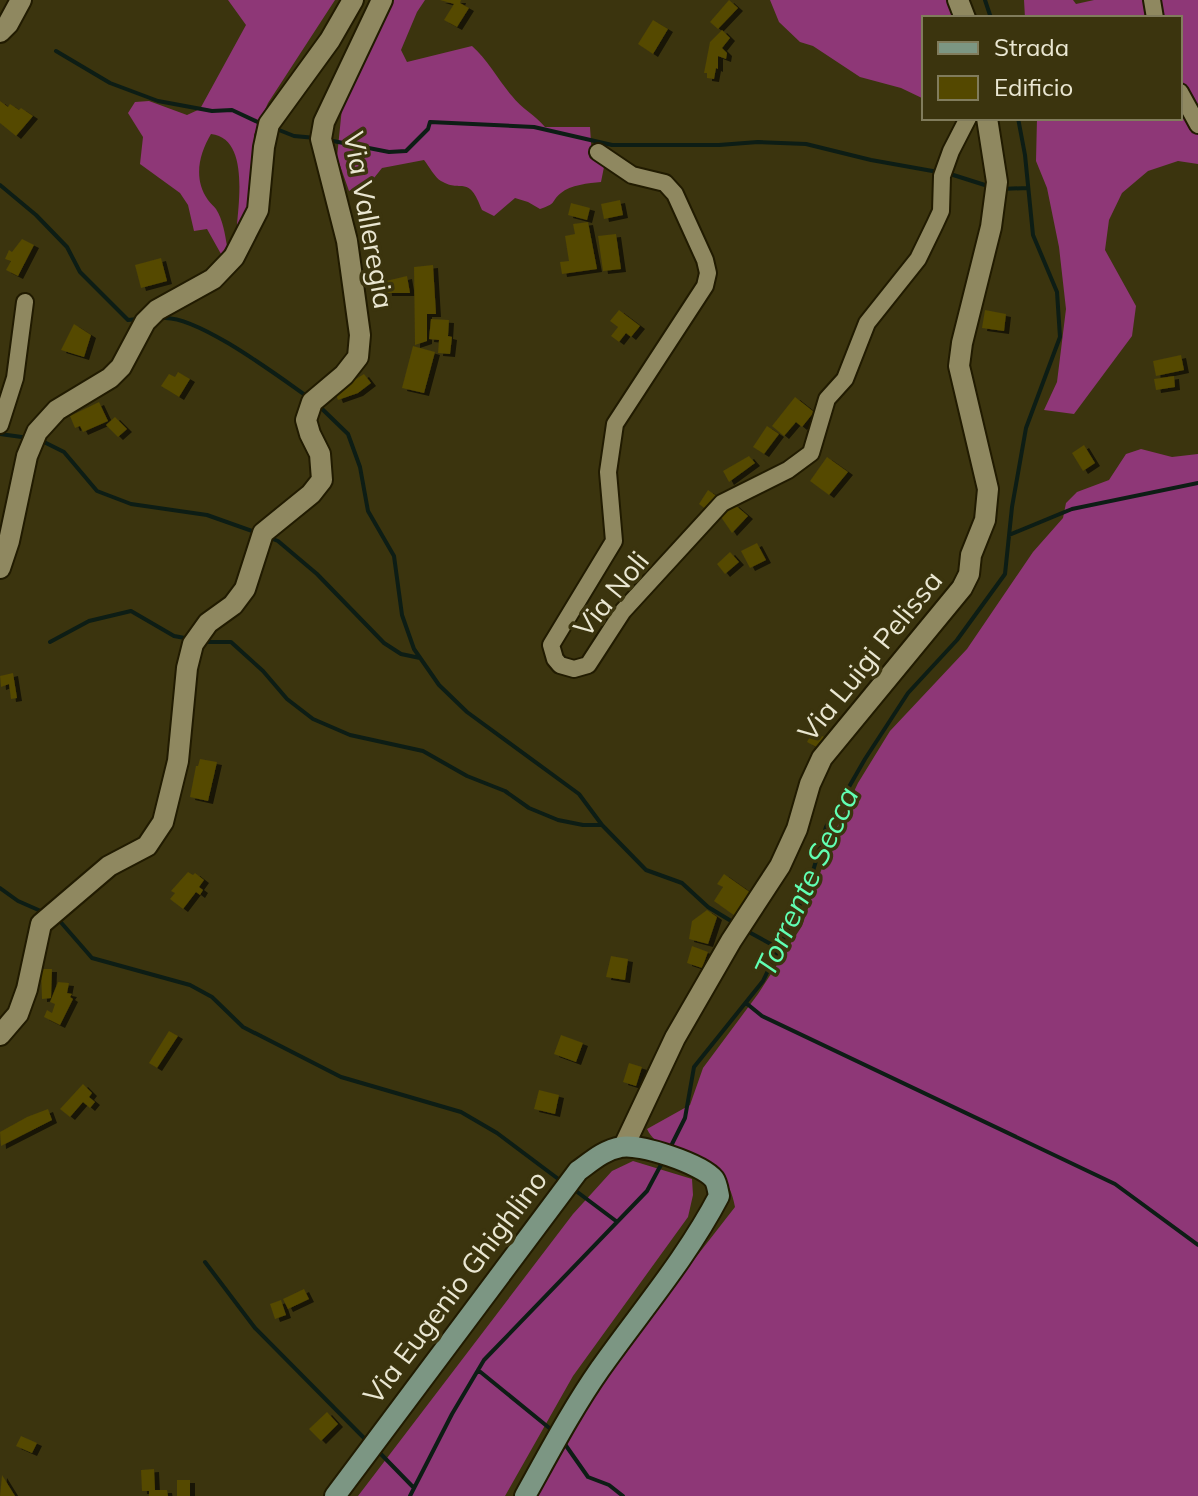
<svg xmlns="http://www.w3.org/2000/svg" width="1198" height="1496" viewBox="0 0 1198 1496" font-family="Mulish,sans-serif">
	<style>
		.forest { fill: #8e3777 }
		.lines { fill: none; stroke-linecap: round; stroke-linejoin: round }
		.stream { stroke: #0d1d15; stroke-width: 4 }
		.building { fill: #544800; filter: url(#shadow) }
		.minor-casing { stroke: #211b01; stroke-width: 20 }
		.tertiary-casing { stroke: #211b01; stroke-width: 24 }
		.secondary-casing { stroke: #211b01; stroke-width: 24 }
		.minor { stroke: #8f8860; stroke-width: 16 }
		.tertiary { stroke: #8f8860; stroke-width: 20 }
		.secondary { stroke: #7c9683; stroke-width: 20 }
		.labels { text-anchor: middle; stroke-width: 7; stroke-linejoin: round; paint-order: stroke }
		.street-label { font-size: 28px; fill: #eae7d2; stroke: #3b340e }
		.water-label { font-size: 30px; font-style: italic; fill: #61ffb3; stroke: #3b340e }
	</style>
	<defs>
		<filter id="shadow"><feDropShadow dx="5" dy="3" stdDeviation="0" flood-color="#0009"/></filter>
	</defs>
	<rect width="100%" height="100%" fill="#3b340e"/>
	<!-- forest -->
	<path class="forest" d="M 228,0 L 335,0 L 268,103 L 254,135 L 255,180 L 246,224 L 237,225 C 239,199 248,138 211,134 C 199,154 193,179 208,200 C 211,204 214,206 216,209 C 223,220 225,234 227,246 L 221,254 L 207,229 L 194,231 L 188,205 L 180,193 L 140,164 L 143,137 L 128,113 L 135,102 L 149,101 L 187,115 L 200,109 L 246,25 Z
		M 389,0 L 425,0 L 417,12 L 401,50 L 407,62 L 472,46 C 487,59 499,81 512,96 C 521,108 535,115 545,127 L 590,127 L 592,158 L 604,167 L 601,182 C 589,183 570,185 561,193 C 550,202 558,203 540,209 L 528,202 L 515,198 L 494,216 L 482,210 C 468,173 463,194 441,181 C 435,178 429,166 424,160 L 382,168 L 374,178 L 349,191 L 337,157 L 343,98 Z
		M 770,0 L 949,0 L 955,18 L 924,18 L 924,99 L 901,88 L 860,77 L 813,46 L 800,42 L 779,22 Z
		M 1024,0 L 1073,0 L 1076,4 L 1094,0 L 1198,0 L 1198,164 L 1178,161 L 1148,171 L 1122,193 L 1109,220 L 1105,250 L 1136,306 L 1132,336 L 1074,414 L 1044,410 L 1057,382 L 1066,309 L 1059,247 L 1047,188 L 1036,161 L 1037,118 L 1180,118 L 1180,18 L 1025,18 Z
		M 1141,449 L 1172,457 L 1198,454 L 1198,1496 L 538,1496 C 587,1389 664,1299 735,1207 C 727,1150 666,1167 647,1129 L 690,1105 L 703,1068 L 758,994 L 802,926 L 833,836 L 858,783 L 890,731 L 967,649 L 1033,552 L 1063,518 L 1066,503 L 1077,492 L 1109,480 L 1126,454 Z
		M 633,1161 L 692,1179 L 693,1195 L 688,1217 L 573,1376 L 505,1496 L 358,1496 L 573,1214 L 612,1171 Z"/>
	<g class="lines">
		<!-- stream -->
		<path class="stream" d="M 985,0 L 991,18
			M 56,51 L 110,83 L 158,101 L 212,111 L 232,110 L 262,124
			M 274,128 L 294,136 L 316,138
			M 328,140 L 389,152 L 406,151 L 428,129 L 430,122 L 534,127 L 612,145 L 719,145 L 758,142 L 806,144 L 871,160 L 938,172
			M 947,173 L 988,186
			M 0,185 L 36,215 L 67,247 L 80,272 L 128,320 L 138,319
			M 1001,189 L 1028,188
			M 163,318 C 197,315 278,376 308,397
			M 318,405 L 348,434 L 360,467 L 368,511 L 394,556 L 402,615 L 414,649 L 439,685 L 467,712 L 579,794 L 602,825 L 646,870 L 682,883 L 708,907 L 736,924
			M 0,434 L 29,438
			M 42,441 L 64,452 L 97,491 L 131,504 L 207,515 L 258,533
			M 1009,535 L 1072,509 L 1198,483
			M 270,538 L 278,541 L 317,574 L 384,643 L 401,654 L 420,658
			M 50,642 L 89,621 L 131,611 L 174,636 L 190,639
			M 203,642 L 231,642 L 263,671 L 287,699 L 313,719 L 350,735 L 423,751 L 467,776 L 505,791 L 529,808 L 558,820 L 583,825 L 602,825
			M 0,888 L 18,901 L 43,912
			M 58,919 L 92,958 L 190,985 L 212,997 L 243,1027 L 341,1077 L 461,1112 L 497,1133 L 561,1181
			M 747,931 L 778,948
			M 746,1003 L 762,1016 L 1115,1184 L 1198,1245
			M 669,1150 L 685,1118 L 694,1067 L 763,981 L 808,888 L 826,827 L 865,759 L 908,693 L 957,640 L 1005,574 L 1012,507 L 1026,428 L 1060,337 L 1057,292 L 1033,235 L 1025,155 L 1018,118
			M 572,1188 L 616,1221
			M 205,1262 L 255,1328 L 367,1441
			M 478,1370 L 553,1431
			M 562,1440 L 588,1477 L 609,1485 L 623,1496
			M 376,1449 L 414,1488
			M 410,1496 L 452,1414 L 484,1360 L 647,1191 L 663,1161"/>
	</g>
	<!-- building -->
	<path class="building" d="M 440,0 L 461,0 L 460,3 L 469,8 L 457,27 L 444,20 L 454,4 Z
		M 729,0 L 738,8 L 718,29 L 710,22 Z
		M 653,20 L 668,29 L 653,54 L 638,44 Z
		M 722,30 L 730,38 L 722,48 L 727,53 L 726,59 L 718,56 L 718,69 L 716,68 L 714,79 L 707,78 L 707,73 L 704,73 L 710,42 Z
		M 0,101 L 8,107 L 10,104 L 19,110 L 21,108 L 33,116 L 16,136 L 0,123 Z
		M 620,200 L 623,215 L 604,219 L 601,204 Z
		M 571,203 L 590,208 L 587,220 L 568,215 Z
		M 588,222 L 597,269 L 562,274 L 560,262 L 569,261 L 565,236 L 575,234 L 573,224 Z
		M 616,234 L 621,269 L 603,271 L 598,236 Z
		M 22,239 L 34,245 L 18,276 L 6,270 L 11,261 L 5,259 L 9,250 L 12,252 Z
		M 161,258 L 167,281 L 141,288 L 135,265 Z
		M 433,265 L 436,314 L 427,314 L 427,341 L 415,345 L 414,267 Z
		M 407,276 L 410,293 L 387,293 L 386,281 Z
		M 619,310 L 640,326 L 631,337 L 626,333 L 619,342 L 611,336 L 618,327 L 610,321 Z
		M 985,310 L 1006,314 L 1004,331 L 982,328 Z
		M 431,319 L 449,320 L 448,336 L 452,337 L 450,354 L 438,353 L 439,340 L 429,339 Z
		M 74,324 L 91,335 L 84,357 L 61,350 Z
		M 413,346 L 435,352 L 424,393 L 402,388 Z
		M 1181,355 L 1184,370 L 1156,376 L 1153,361 Z
		M 178,372 L 190,379 L 179,397 L 161,386 L 169,374 L 175,377 Z
		M 364,374 L 371,383 L 358,393 L 338,400 L 335,392 Z
		M 1174,376 L 1175,387 L 1156,390 L 1154,379 Z
		M 795,397 L 814,412 L 802,427 L 796,422 L 784,436 L 772,426 Z
		M 99,402 L 108,421 L 83,432 L 80,426 L 75,428 L 70,416 Z
		M 115,417 L 127,429 L 118,437 L 106,425 Z
		M 767,426 L 779,434 L 764,454 L 753,447 Z
		M 1084,445 L 1095,463 L 1083,471 L 1072,453 Z
		M 749,456 L 755,463 L 729,482 L 723,471 Z
		M 827,457 L 848,472 L 829,495 L 810,481 Z
		M 708,490 L 718,497 L 708,511 L 699,504 Z
		M 734,504 L 748,516 L 732,533 L 721,517 Z
		M 757,543 L 766,560 L 750,568 L 741,551 Z
		M 730,552 L 739,562 L 725,574 L 717,564 Z
		M 13,673 L 17,698 L 11,699 L 9,684 L 1,687 L 0,676 Z
		M 813,731 L 826,738 L 820,749 L 807,742 Z
		M 200,759 L 217,762 L 208,801 L 190,797 L 196,766 L 198,766 Z
		M 188,872 L 193,875 L 195,873 L 204,880 L 199,887 L 203,890 L 200,895 L 196,892 L 183,909 L 170,899 L 175,893 L 171,891 Z
		M 724,874 L 751,893 L 735,916 L 714,901 L 723,887 L 717,884 Z
		M 707,910 L 717,917 L 708,944 L 689,939 L 692,921 Z
		M 692,946 L 708,952 L 702,968 L 687,963 Z
		M 611,956 L 628,959 L 625,980 L 606,977 Z
		M 41,969 L 52,969 L 51,998 L 42,999 Z
		M 58,982 L 69,983 L 67,993 L 72,994 L 70,997 L 73,999 L 60,1025 L 44,1017 L 47,1010 L 52,1013 L 55,1004 L 50,1002 Z
		M 169,1031 L 178,1036 L 157,1068 L 149,1063 Z
		M 561,1035 L 583,1043 L 576,1062 L 554,1054 Z
		M 629,1063 L 642,1067 L 636,1086 L 623,1082 Z
		M 83,1084 L 92,1093 L 89,1097 L 95,1102 L 90,1108 L 83,1102 L 70,1117 L 60,1109 Z
		M 539,1090 L 559,1095 L 555,1114 L 534,1109 Z
		M 48,1109 L 52,1120 L 1,1146 L 0,1132 L 27,1117 Z
		M 304,1289 L 309,1299 L 288,1309 L 283,1299 Z
		M 281,1300 L 286,1315 L 275,1319 L 270,1304 Z
		M 327,1412 L 338,1424 L 321,1441 L 309,1429 Z
		M 21,1436 L 37,1443 L 32,1453 L 16,1446 Z
		M 154,1469 L 155,1490 L 167,1490 L 168,1496 L 149,1496 L 149,1491 L 142,1491 L 141,1470 Z
		M 2,1475 L 15,1496 L 0,1496 Z
		M 177,1480 L 190,1480 L 190,1496 L 177,1496 Z"/>
	<g class="lines">
		<!-- minor casing -->
		<g class="minor-casing">
			<path id="minor" d="M 1152,0 L 1155,18
				M 1180,92 L 1198,125
				M 598,152 L 632,175 L 665,183 L 675,194 L 705,260 L 708,273 L 705,286 L 615,424 L 608,472 L 614,541 L 551,645 L 555,659 L 560,665 L 574,669 L 588,665 L 623,611 L 722,503 L 788,470 L 811,453 L 827,399 L 845,379 L 867,323 L 918,259 L 935,224 L 941,211 L 942,176 L 951,151 L 968,118
				M 0,425 L 15,378 L 25,302"/>
		</g>
		<!-- tertiary casing -->
		<g class="tertiary-casing">
			<path id="tertiary" d="M 958,0 L 965,18
				M 0,32 L 8,24 L 21,0
				M 0,568 L 9,541 L 27,456 L 37,432 L 57,410 L 110,378 L 121,367 L 145,322 L 157,310 L 213,279 L 234,257 L 258,210 L 264,147 L 269,124 L 330,40 L 353,0
				M 0,1035 L 18,1014 L 27,989 L 41,924 L 109,866 L 147,846 L 163,822 L 178,761 L 187,668 L 193,644 L 208,623 L 233,605 L 245,589 L 263,533 L 311,494 L 322,480 L 320,454 L 310,434 L 306,420 L 312,402 L 344,375 L 358,357 L 360,335 L 347,241 L 321,139 L 324,122 L 382,0
				M 624,1146 L 675,1038 L 731,941 L 780,866 L 797,829 L 810,784 L 822,758 L 962,588 L 969,574 L 971,555 L 985,520 L 988,489 L 959,366 L 962,343 L 991,227 L 997,182 L 987,118"/>
		</g>
		<!-- secondary casing -->
		<g class="secondary-casing">
			<path id="secondary" d="M 335,1496 L 578,1171 C 592,1161 604,1150 621,1147 C 639,1143 702,1164 714,1179 C 717,1183 718,1191 719,1196 C 686,1259 641,1311 600,1369 C 572,1409 549,1453 525,1496"/>
		</g>
		<!-- minor -->
		<use href="#minor" class="minor"/>
		<!-- tertiary -->
		<use href="#tertiary" class="tertiary"/>
		<!-- secondary -->
		<use href="#secondary" class="secondary"/>
	</g>
	<g class="labels">
		<!-- street labels -->
		<g class="street-label">
			<text transform="translate(369 220) rotate(80)" y="10">Via Valleregia</text>
			<text transform="translate(611 594) rotate(-51)" y="10">Via Noli</text>
			<text transform="translate(870 656) rotate(-51)" y="10">Via Luigi Pelissa</text>
			<text transform="translate(455 1287) rotate(-53)" y="10">Via Eugenio Ghighlino</text>
		</g>
		<!-- water labels -->
		<g class="water-label">
			<text transform="translate(807 882) rotate(-65)" y="10">Torrente Secca</text>
		</g>
	</g>
	<!-- legend -->
	<rect x="922" y="16" width="260" height="104" fill="#3b340e" stroke="#817c5c" stroke-width="2"/>
	<rect x="938" y="42" width="40" height="12" fill="#7c9683" stroke="#817c5c" stroke-width="2"/>
	<text x="994" y="56" font-size="24" fill="#eae7d2">Strada</text>
	<rect x="938" y="76" width="40" height="24" fill="#544800" stroke="#817c5c" stroke-width="2"/>
	<text x="994" y="96" font-size="24" fill="#eae7d2">Edificio</text>
</svg>
